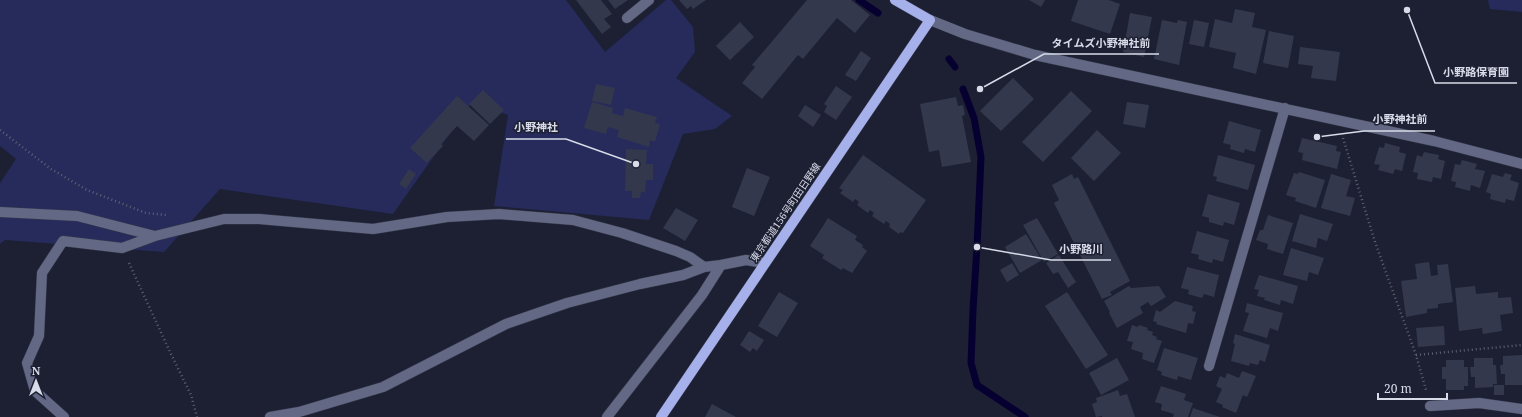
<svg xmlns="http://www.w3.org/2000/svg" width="1522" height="417" viewBox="0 0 1522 417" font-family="'Noto Serif','Noto Sans JP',serif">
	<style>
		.green { fill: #262b5c }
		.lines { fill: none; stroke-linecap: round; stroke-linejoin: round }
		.stream { stroke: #060031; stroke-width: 7 }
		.building { fill: #34384c }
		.minor-casing { stroke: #373a4c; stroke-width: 11 }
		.major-casing { stroke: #373a4c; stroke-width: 11 }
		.path { stroke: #5e6172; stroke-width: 2.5; stroke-dasharray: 1 3; stroke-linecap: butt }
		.minor { stroke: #636985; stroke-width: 10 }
		.major { stroke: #a6b1eb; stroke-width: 10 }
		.labels { text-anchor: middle; stroke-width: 3; stroke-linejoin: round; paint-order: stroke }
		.street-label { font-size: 10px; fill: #d8dbe8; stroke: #1d2033 }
		.leader { fill: none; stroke: #d8dbe8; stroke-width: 1.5 }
		.callout-dot { fill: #d8dbe8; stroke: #1d2033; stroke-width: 1.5 }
		.callout-label { font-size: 11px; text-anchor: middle; font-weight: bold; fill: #d8dbe8; stroke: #1d2033; stroke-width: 3; stroke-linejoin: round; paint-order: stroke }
	</style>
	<rect width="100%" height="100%" fill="#1d2033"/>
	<!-- green -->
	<path class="green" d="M 0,0 L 566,0 L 605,52 L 666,0 L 671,0 L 693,27 L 695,52 L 676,78 L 732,116 L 715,129 L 683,134 L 649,220 L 494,206 L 508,115 L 472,102 L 393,214 L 220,189 L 164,252 L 5,240 L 0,244 L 0,183 L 16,159 L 0,146 Z
		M 1488,0 L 1522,0 L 1522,12 L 1490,9 Z"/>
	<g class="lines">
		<!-- stream -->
		<path class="stream" d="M 859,0 L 878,13
			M 949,59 L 955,67
			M 963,89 L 974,118 L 981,157 L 977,247 L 973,310 L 971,363 L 977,385 L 1025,417"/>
	</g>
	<!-- building -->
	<path class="building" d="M 576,0 L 601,0 L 612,14 L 604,19 L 611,27 L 602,34 Z
		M 608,0 L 628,0 L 615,9 Z
		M 679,0 L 706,0 L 693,9 L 691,6 L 687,9 Z
		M 807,0 L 851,0 L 870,15 L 855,33 L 837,18 L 803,59 L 798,55 L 762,99 L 742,83 L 755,67 L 752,65 Z
		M 1029,0 L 1045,0 L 1041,7 Z
		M 1078,0 L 1109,0 L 1120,4 L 1110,34 L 1071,21 Z
		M 1235,9 L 1255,13 L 1252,27 L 1266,30 L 1256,74 L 1233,68 L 1236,53 L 1209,47 L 1215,19 L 1232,23 Z
		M 1130,13 L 1152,17 L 1144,57 L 1123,52 Z
		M 1162,20 L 1177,23 L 1178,20 L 1187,22 L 1179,65 L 1154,59 Z
		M 1194,20 L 1209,23 L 1204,47 L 1189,44 Z
		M 740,22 L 754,37 L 730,60 L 716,46 Z
		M 1269,31 L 1294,36 L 1288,68 L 1263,63 Z
		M 1300,47 L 1340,52 L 1336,81 L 1311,78 L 1313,66 L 1298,64 Z
		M 861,51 L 871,58 L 856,81 L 845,75 Z
		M 1013,78 L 1034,99 L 1001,131 L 980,111 Z
		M 596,84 L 615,88 L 611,105 L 592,101 Z
		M 836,86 L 852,97 L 836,120 L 824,112 L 827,106 L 824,104 Z
		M 483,90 L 504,110 L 490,124 L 469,104 Z
		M 1071,91 L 1092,111 L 1043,162 L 1022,142 Z
		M 457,96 L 489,125 L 474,141 L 457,126 L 441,144 L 443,146 L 427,163 L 410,148 Z
		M 956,97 L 958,106 L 963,105 L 965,115 L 962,116 L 971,162 L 942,167 L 939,150 L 929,152 L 920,104 Z
		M 592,102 L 613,108 L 612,113 L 623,116 L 625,108 L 657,117 L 655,123 L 660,124 L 655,142 L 650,140 L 649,147 L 617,137 L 619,130 L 608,127 L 606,134 L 584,128 Z
		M 1127,102 L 1149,105 L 1145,128 L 1123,124 Z
		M 805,105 L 821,115 L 813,127 L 798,116 Z
		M 1229,121 L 1261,130 L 1255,152 L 1245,149 L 1244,153 L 1230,149 L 1231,145 L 1223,143 Z
		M 1097,130 L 1121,153 L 1094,181 L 1071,158 Z
		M 1302,138 L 1337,146 L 1336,151 L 1341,152 L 1337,169 L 1302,160 L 1303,153 L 1298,152 Z
		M 1385,143 L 1400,147 L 1399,152 L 1406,154 L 1402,171 L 1395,169 L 1393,174 L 1378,170 L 1380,165 L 1374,164 L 1379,147 L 1384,148 Z
		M 626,149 L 647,150 L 646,164 L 653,164 L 653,180 L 646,180 L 645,192 L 641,192 L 640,198 L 632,198 L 632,191 L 625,191 Z
		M 1424,152 L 1439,155 L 1438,159 L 1445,161 L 1441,179 L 1433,177 L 1432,182 L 1417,179 L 1418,173 L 1413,172 L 1417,155 L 1422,157 Z
		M 863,155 L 926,200 L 903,233 L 900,232 L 899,234 L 889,227 L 890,224 L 886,221 L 884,224 L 872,216 L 874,213 L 870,210 L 868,213 L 857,205 L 859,202 L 855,199 L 853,202 L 840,193 L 843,190 L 839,188 Z
		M 1218,155 L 1255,165 L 1248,190 L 1216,181 L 1217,177 L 1213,176 Z
		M 1462,160 L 1477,164 L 1475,169 L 1485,171 L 1480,188 L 1471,185 L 1470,191 L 1455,187 L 1456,182 L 1451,181 L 1455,164 L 1460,165 Z
		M 747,168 L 770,177 L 754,216 L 732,207 Z
		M 409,169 L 416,174 L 406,189 L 399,184 Z
		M 1299,172 L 1325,180 L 1316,208 L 1295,201 L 1296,198 L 1286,195 L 1294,173 L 1298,174 Z
		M 1505,173 L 1512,175 L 1510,180 L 1519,183 L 1514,201 L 1506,199 L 1505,203 L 1490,199 L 1491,194 L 1486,192 L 1492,174 L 1503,177 Z
		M 1072,174 L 1074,179 L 1078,177 L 1130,281 L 1110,292 L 1112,295 L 1102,299 L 1054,203 L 1059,200 L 1052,185 Z
		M 1331,174 L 1351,180 L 1346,196 L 1355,198 L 1350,216 L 1321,208 Z
		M 1208,194 L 1240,203 L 1234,225 L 1224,222 L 1223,226 L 1209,222 L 1209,218 L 1202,216 Z
		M 676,208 L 698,220 L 685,241 L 663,228 Z
		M 1300,214 L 1333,224 L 1327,241 L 1318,238 L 1316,248 L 1292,241 Z
		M 1268,215 L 1293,223 L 1283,254 L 1267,249 L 1268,244 L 1256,240 L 1260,230 L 1263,230 Z
		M 828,218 L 857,236 L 855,240 L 863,245 L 862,247 L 867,251 L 852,273 L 843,268 L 841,270 L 822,258 L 824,255 L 810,246 Z
		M 1037,218 L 1058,254 L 1044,262 L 1023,225 Z
		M 1197,231 L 1229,240 L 1223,262 L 1213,259 L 1212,263 L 1198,259 L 1199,255 L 1191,253 Z
		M 1026,234 L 1042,260 L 1020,273 L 1005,247 Z
		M 1291,248 L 1324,258 L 1318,275 L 1309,272 L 1307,281 L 1283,275 Z
		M 1059,255 L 1076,282 L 1068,288 L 1058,272 L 1053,274 L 1046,263 Z
		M 1429,262 L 1431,276 L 1438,275 L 1437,265 L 1448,264 L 1453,302 L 1438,304 L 1438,308 L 1427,309 L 1427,313 L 1406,317 L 1401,281 L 1417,279 L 1415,264 Z
		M 1012,263 L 1019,275 L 1007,282 L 1000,270 Z
		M 1187,267 L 1219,275 L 1214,297 L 1204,294 L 1202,298 L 1188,294 L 1189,290 L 1181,288 Z
		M 1259,275 L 1298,286 L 1293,304 L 1281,300 L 1280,305 L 1264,300 L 1265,298 L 1257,296 L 1259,290 L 1254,289 Z
		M 1129,286 L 1131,288 L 1159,286 L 1166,297 L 1151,306 L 1148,302 L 1140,307 L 1143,313 L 1117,328 L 1109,313 L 1110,312 L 1104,301 Z
		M 1475,286 L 1476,294 L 1498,292 L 1498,298 L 1511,297 L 1513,313 L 1500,315 L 1502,331 L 1483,334 L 1482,328 L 1459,331 L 1455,288 Z
		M 779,292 L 798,303 L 777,337 L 758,326 Z
		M 1067,292 L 1108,355 L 1086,369 L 1045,306 Z
		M 1175,301 L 1193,306 L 1192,311 L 1196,312 L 1193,324 L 1188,323 L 1186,333 L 1156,324 L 1157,322 L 1153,321 L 1156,310 L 1160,312 Z
		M 1247,303 L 1283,313 L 1278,331 L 1270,328 L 1267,338 L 1243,331 L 1249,313 L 1245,312 Z
		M 1132,325 L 1138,327 L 1139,325 L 1148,328 L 1147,330 L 1153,332 L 1152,335 L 1157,337 L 1156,339 L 1162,341 L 1154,363 L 1142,359 L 1143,353 L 1131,349 L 1133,342 L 1127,341 Z
		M 1444,326 L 1445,345 L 1418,347 L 1416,328 Z
		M 749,331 L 764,340 L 757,351 L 753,348 L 750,352 L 740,345 Z
		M 1235,334 L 1270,345 L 1265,362 L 1260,360 L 1258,365 L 1250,363 L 1249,366 L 1231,361 L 1235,344 L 1233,343 Z
		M 1164,348 L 1198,358 L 1191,380 L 1178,376 L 1177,380 L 1161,375 L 1162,372 L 1157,370 Z
		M 1522,355 L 1522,385 L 1505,385 L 1505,374 L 1501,374 L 1500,365 L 1503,365 L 1503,356 Z
		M 1117,358 L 1129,380 L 1101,395 L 1089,373 Z
		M 1474,358 L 1493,358 L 1493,365 L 1496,365 L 1497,384 L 1493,384 L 1493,387 L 1475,388 L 1475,377 L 1471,377 L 1470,367 L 1474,367 Z
		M 1446,360 L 1464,360 L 1464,367 L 1468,367 L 1468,386 L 1464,386 L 1464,390 L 1446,390 L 1446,379 L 1442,379 L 1442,367 L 1446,367 Z
		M 1242,371 L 1256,376 L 1247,397 L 1243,395 L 1236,413 L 1222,407 L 1223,405 L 1216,402 L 1222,389 L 1216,386 L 1220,376 L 1225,378 L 1227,373 L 1239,378 Z
		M 1494,385 L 1504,385 L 1504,395 L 1494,395 Z
		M 1161,386 L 1186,394 L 1184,400 L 1193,403 L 1188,417 L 1173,417 L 1174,414 L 1161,410 L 1162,404 L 1155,402 Z
		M 1118,390 L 1120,396 L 1127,394 L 1135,417 L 1102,417 L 1102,416 L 1096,417 L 1092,404 L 1097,402 L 1096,398 Z
		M 712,404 L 736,417 L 705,417 Z
		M 1193,408 L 1220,417 L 1190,417 Z"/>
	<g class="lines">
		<!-- minor casing -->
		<g class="minor-casing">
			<path id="minor" d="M 627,18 L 649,0
				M 930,20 L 965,34 L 1035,55 L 1434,141 L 1522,164
				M 0,212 L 77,216 L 155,236 L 224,219 L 259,219 L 373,229 L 447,217 L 499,214 L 573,220 L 622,233 L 676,251 L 690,257 L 704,267
				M 1209,366 L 1285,108
				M 1430,406 L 1479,403 L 1522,409
				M 64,417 L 35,391 L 27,363 L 39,336 L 42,273 L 63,241 L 122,248 L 155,236
				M 270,417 L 299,412 L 383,387 L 506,324 L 567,303 L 640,284 L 683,275 L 704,267 L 721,265 L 746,260 L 764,263
				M 607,417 L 702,295 L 721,265"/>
		</g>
		<!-- major casing -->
		<g class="major-casing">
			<path id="major" d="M 661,417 L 930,20 L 895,0"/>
		</g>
		<!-- path -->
		<path class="path" d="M 0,130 L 51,169 L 87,190 L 146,213 L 166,215
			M 1343,138 L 1375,242 L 1416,355 L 1426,390
			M 129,263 L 170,352 L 191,395 L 197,417
			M 1416,355 L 1522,345"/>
		<!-- minor -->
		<use href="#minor" class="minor"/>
		<!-- major -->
		<use href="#major" class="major"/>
	</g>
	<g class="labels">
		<!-- street labels -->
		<g class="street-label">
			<text transform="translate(785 212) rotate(-56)" y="4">東京都道156号町田日野線</text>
		</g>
	</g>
	<!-- callouts -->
	<path class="leader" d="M980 89L1044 54H1159M1407 10L1435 83H1517M1317 137L1364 131H1435M636 164L566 139H506M977 247L1051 260H1111"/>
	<g class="callout-dot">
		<circle cx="980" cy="89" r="4"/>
		<circle cx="1407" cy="10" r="4"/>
		<circle cx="1317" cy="137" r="4"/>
		<circle cx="636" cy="164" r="4"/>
		<circle cx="977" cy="247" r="4"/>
	</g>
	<g class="callout-label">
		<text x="1101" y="47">タイムズ小野神社前</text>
		<text x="1476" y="76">小野路保育園</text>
		<text x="1400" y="123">小野神社前</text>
		<text x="536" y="131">小野神社</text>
		<text x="1081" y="253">小野路川</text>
	</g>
	<!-- north arrow -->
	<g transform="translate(36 381)" stroke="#1d2033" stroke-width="3" paint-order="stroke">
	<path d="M0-3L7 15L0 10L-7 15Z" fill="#d8dbe8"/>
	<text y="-6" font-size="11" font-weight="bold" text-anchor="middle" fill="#d8dbe8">N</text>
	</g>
	<!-- scale -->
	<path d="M1378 393v6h69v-6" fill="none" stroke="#d8dbe8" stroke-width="2"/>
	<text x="1384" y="393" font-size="12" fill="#d8dbe8" stroke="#1d2033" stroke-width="3" paint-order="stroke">20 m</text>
</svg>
